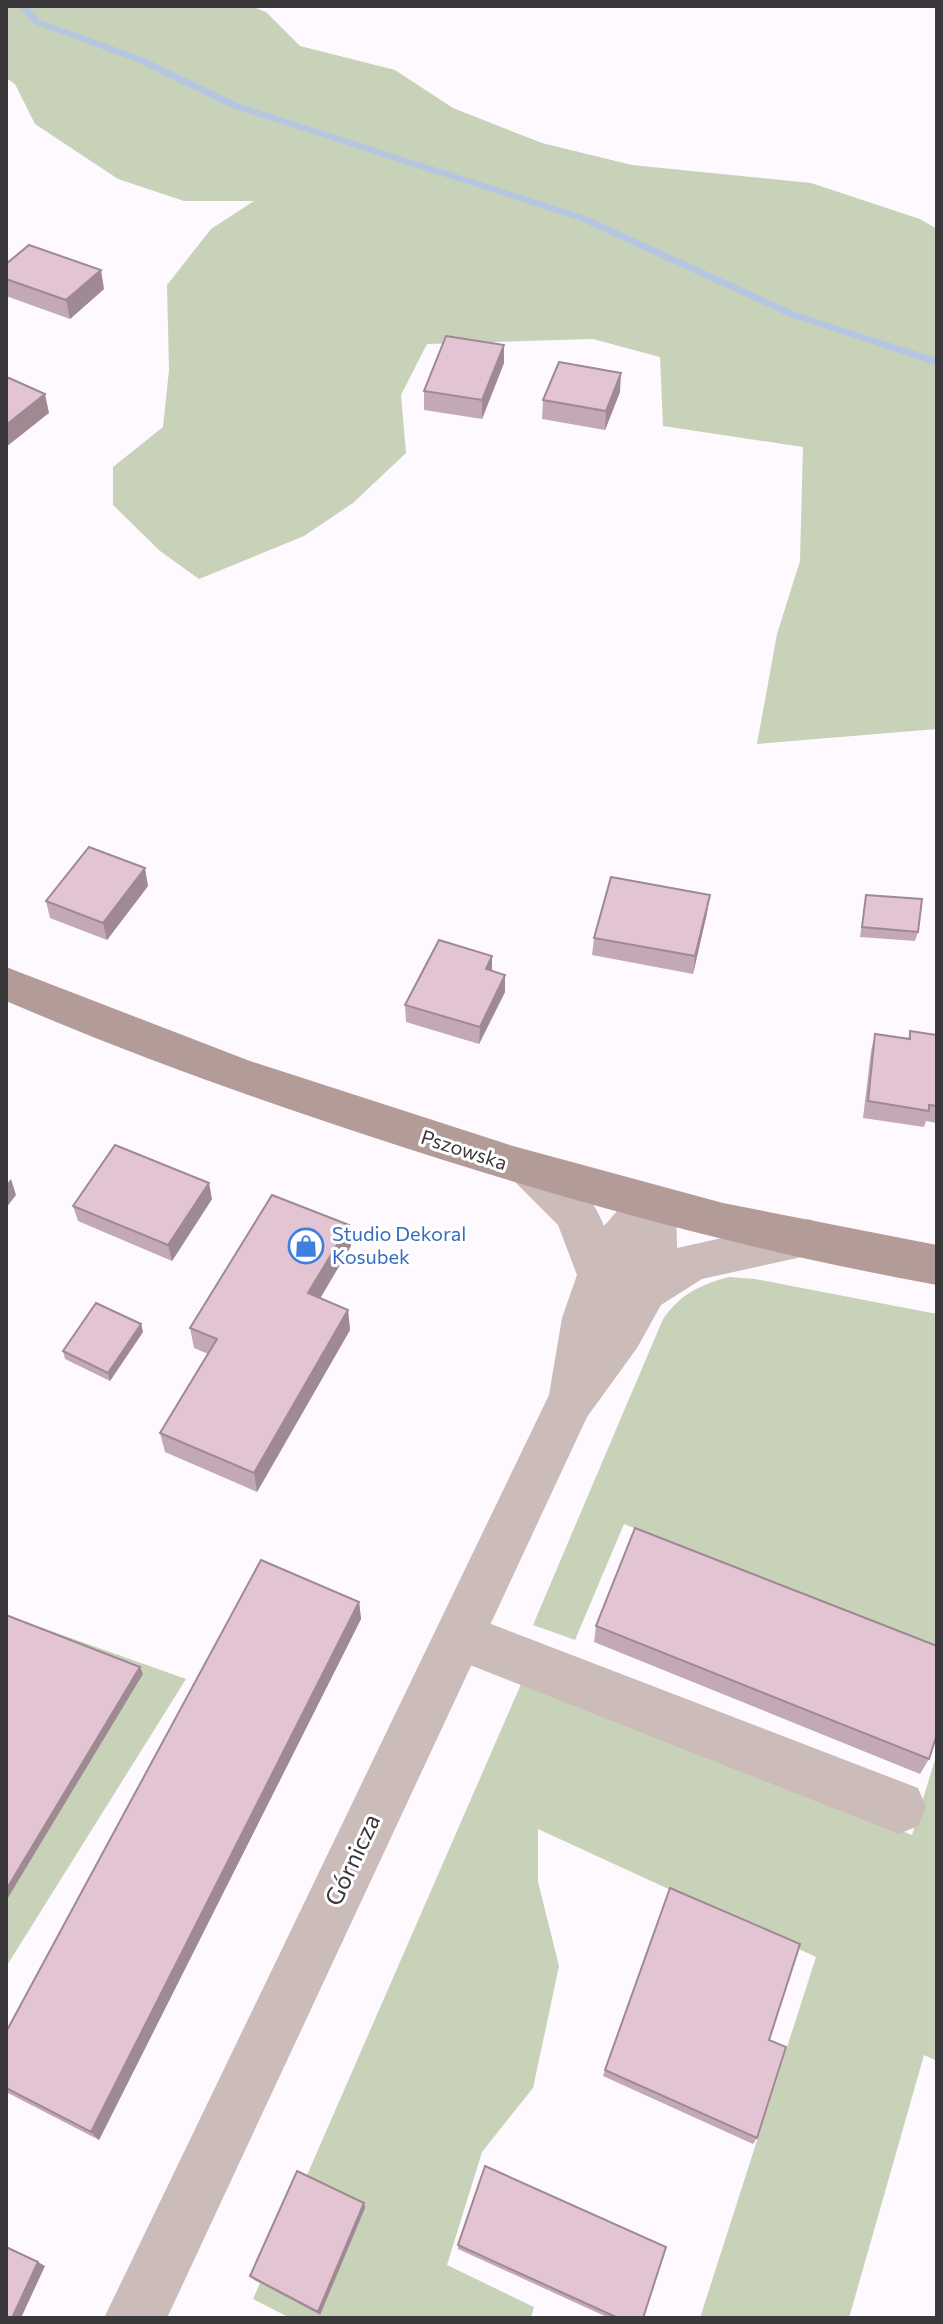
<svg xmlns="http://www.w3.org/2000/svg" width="943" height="2324" viewBox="0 0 943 2324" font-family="Commissioner,sans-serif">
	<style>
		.green { fill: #c8d2b9 }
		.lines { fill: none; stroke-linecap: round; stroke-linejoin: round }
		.stream { fill: #b5c7e0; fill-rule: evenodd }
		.minor { fill: #cbbbb9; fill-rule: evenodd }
		.tertiary { fill: #cbbbb9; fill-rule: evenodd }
		.secondary { fill: #b39c98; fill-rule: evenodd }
		.wall { fill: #c3a9b5 }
		.shaded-wall { fill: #9f8993 }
		.building { fill: #e3c4d2; stroke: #9f8993; stroke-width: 2 }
		.labels { text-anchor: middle; stroke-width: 6; stroke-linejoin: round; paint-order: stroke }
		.street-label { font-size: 20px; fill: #3b383b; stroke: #fff }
		.shop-label { font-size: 20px; fill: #366cbe; stroke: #fff; text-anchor: start }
		.near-street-label { font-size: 24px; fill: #3b383b; stroke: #fff }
	</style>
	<rect width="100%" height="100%" fill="#fef9fe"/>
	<!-- green -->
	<path class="green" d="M 6,6 L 251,6 L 266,12 L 300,46 L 395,70 L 453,108 L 542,143 L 632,165 L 811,183 L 920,219 L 937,229 L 937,729 L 757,744 L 777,634 L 800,561 L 803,447 L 663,426 L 660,357 L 593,339 L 427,344 L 401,395 L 406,453 L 353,503 L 304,536 L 199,579 L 160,551 L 113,505 L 113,467 L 163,427 L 169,370 L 167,285 L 211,229 L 254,201 L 184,201 L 118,179 L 35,124 L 15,84 L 6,78 Z
		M 729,1277 L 755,1279 L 937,1314 L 937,1646 L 624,1524 L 575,1640 L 533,1625 L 663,1319 C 681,1294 699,1285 729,1277 Z
		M 6,1615 L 186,1679 L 6,1967 Z
		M 522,1682 L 912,1835 L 937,1753 L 937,2061 L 924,2055 L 849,2318 L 700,2318 L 816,1957 L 538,1829 L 538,1882 L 559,1966 L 533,2088 L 482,2152 L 447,2265 L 534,2307 L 531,2318 L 290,2318 L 253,2299 Z"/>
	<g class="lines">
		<!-- stream -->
		<path class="stream" d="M 17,6 L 27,6 L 40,20 L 145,58 L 237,103 L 586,216 L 798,313 L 937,358 L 937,366 L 790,317 L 578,220 L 229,107 L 137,62 L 34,24 Z"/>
		<!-- minor -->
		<path class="minor" d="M 460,1612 L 918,1788 L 926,1807 L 918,1826 L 899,1834 L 442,1654 L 434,1637 L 442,1620 Z"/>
		<!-- tertiary -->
		<path class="tertiary" d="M 533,1153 C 564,1163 593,1196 604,1226 C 623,1205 639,1179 670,1190 L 676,1203 L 677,1248 L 808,1219 L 824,1224 L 831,1238 L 824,1252 L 702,1279 L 661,1305 L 637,1348 L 587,1417 L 167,2318 L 104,2318 L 549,1395 L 562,1318 L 577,1275 L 558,1225 L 517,1184 L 511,1171 L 517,1158 Z"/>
		<!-- secondary -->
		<path class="secondary" d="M 6,967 L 250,1061 L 513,1146 L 723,1203 L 937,1245 L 937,1285 C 745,1250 560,1199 375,1138 C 250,1097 127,1053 6,1001 Z"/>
	</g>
	<!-- wall -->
	<path class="wall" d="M 6,264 L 104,289 L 70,319 L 6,296 Z
		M 504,345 L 504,363 L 482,419 L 424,410 L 424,391 Z
		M 620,392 L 605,430 L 542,419 L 543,400 Z
		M 148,886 L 107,940 L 50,918 L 46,901 Z
		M 866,895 L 918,932 L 915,941 L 860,937 Z
		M 707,913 L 693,974 L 592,955 L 594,938 Z
		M 492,971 L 505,975 L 505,992 L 479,1044 L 406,1022 L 405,1005 Z
		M 910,1031 L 937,1035 L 937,1123 L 926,1121 L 924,1127 L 863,1118 L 871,1051 L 875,1034 L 908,1039 Z
		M 212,1199 L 172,1261 L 78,1221 L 73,1206 Z
		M 349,1225 L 351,1246 L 320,1298 L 348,1310 L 350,1330 L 257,1492 L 165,1452 L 160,1433 L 208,1354 L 194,1348 L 190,1328 Z
		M 141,1324 L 143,1332 L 110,1381 L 65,1359 L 63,1351 Z
		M 359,1602 L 361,1619 L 99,2140 L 6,2092 L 6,2032 Z
		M 596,1626 L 929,1759 L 920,1774 L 594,1642 Z
		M 769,2040 L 757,2138 L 753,2144 L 603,2076 L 605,2070 Z
		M 364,2203 L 365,2208 L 320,2315 L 254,2280 L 250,2276 Z
		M 458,2245 L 643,2318 L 609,2318 L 458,2249 Z"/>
	<!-- shaded-wall -->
	<path class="shaded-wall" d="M 101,270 L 104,289 L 70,319 L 66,300 Z
		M 504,345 L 504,363 L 482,419 L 482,400 Z
		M 621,373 L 620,392 L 605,430 L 606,411 Z
		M 45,394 L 49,413 L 6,447 L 6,425 Z
		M 145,868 L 148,886 L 107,940 L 103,923 Z
		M 710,895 L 707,913 L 693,974 L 695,956 Z
		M 492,956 L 492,973 L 486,969 Z
		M 505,975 L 505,992 L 479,1044 L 480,1027 Z
		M 11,1179 L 16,1195 L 6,1208 L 6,1185 Z
		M 209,1183 L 212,1199 L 172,1261 L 168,1245 Z
		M 349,1225 L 351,1246 L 311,1314 L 308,1293 Z
		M 348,1310 L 350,1330 L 257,1492 L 254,1473 Z
		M 141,1324 L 143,1332 L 110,1381 L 108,1373 Z
		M 359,1602 L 361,1619 L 99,2140 L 91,2132 Z
		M 140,1667 L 143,1674 L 6,1901 L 6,1890 Z
		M 364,2203 L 365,2208 L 320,2315 L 318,2312 Z
		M 38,2262 L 45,2266 L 21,2318 L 12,2318 Z"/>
	<!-- building -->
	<path class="building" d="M 29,245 L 101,270 L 66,300 L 6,279 L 6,264 Z
		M 446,336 L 504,345 L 482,400 L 424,391 Z
		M 559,362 L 621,373 L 606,411 L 543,400 Z
		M 9,378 L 45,394 L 6,425 L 6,380 Z
		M 89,847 L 145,868 L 103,923 L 46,901 Z
		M 611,877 L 710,895 L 695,956 L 594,938 Z
		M 866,895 L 922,899 L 918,932 L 862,927 Z
		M 439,940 L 492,956 L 486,969 L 505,975 L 480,1027 L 405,1005 Z
		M 910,1031 L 937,1035 L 937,1106 L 929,1105 L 929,1111 L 868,1101 L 875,1034 L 910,1039 Z
		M 115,1145 L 209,1183 L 168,1245 L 73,1206 Z
		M 272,1195 L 349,1225 L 308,1293 L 348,1310 L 254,1473 L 160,1433 L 217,1339 L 190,1328 Z
		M 96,1303 L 141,1324 L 108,1373 L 63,1351 Z
		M 635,1528 L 937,1646 L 937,1734 L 929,1759 L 596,1626 Z
		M 261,1560 L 359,1602 L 91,2132 L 6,2088 L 6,2032 Z
		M 6,1615 L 140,1667 L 6,1890 Z
		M 670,1888 L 800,1944 L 769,2040 L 786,2047 L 757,2138 L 605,2070 Z
		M 485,2166 L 666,2247 L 643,2318 L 618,2318 L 458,2245 Z
		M 297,2171 L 364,2203 L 318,2312 L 250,2276 Z
		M 6,2247 L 38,2262 L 12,2318 L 6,2318 Z"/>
	<!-- icons -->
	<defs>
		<g id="shop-ring" transform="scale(1.8)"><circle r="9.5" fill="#fff" stroke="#3f7fe0" stroke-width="1.5"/><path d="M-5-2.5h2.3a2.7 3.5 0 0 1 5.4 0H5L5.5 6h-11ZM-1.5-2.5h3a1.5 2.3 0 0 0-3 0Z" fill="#3f7fe0"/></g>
	</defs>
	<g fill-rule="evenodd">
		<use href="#shop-ring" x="306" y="1246"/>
	</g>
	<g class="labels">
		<!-- street labels -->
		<g class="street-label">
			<text transform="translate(464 1150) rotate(18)" y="7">Pszowska</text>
		</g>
		<!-- shop labels -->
		<g class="shop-label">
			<text x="332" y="1241">Studio Dekoral<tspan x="332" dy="23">Kosubek</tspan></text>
		</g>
		<!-- near-street labels -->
		<g class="near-street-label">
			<text transform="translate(353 1860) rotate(-65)" y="8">Górnicza</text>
		</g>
	</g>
	<!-- border -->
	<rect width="943" height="2324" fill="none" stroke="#3b383b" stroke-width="16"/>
</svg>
